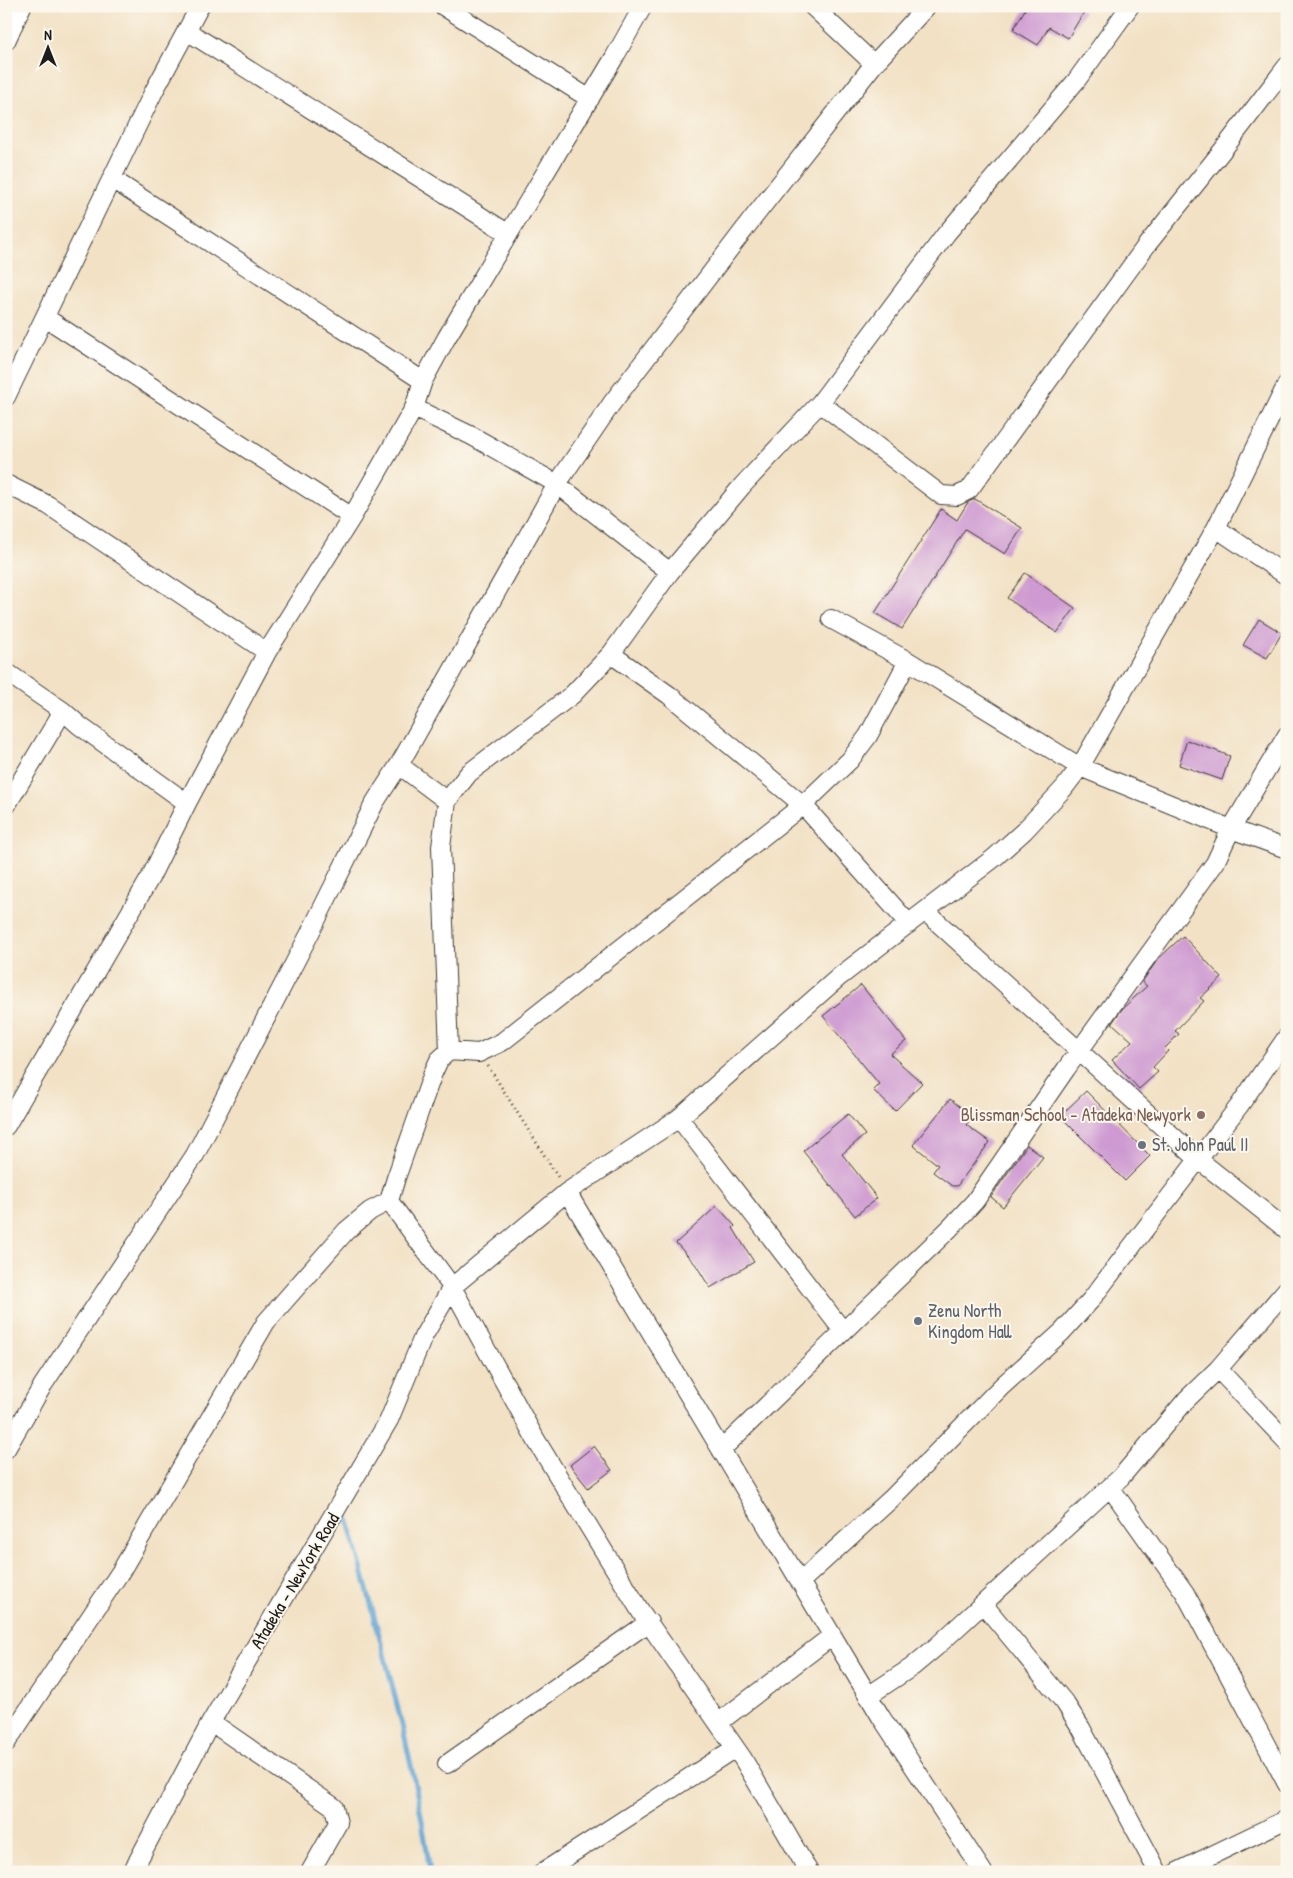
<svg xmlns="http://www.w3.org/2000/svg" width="1293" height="1878" viewBox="0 0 1293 1878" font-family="'Patrick Hand',sans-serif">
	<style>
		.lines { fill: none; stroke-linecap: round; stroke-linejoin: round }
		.stream { stroke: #5ea3d3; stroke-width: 5 }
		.building { fill: #ce9ad1 }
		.street-casing { stroke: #3c3a35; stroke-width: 20 }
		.path { stroke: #3c3a35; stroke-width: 3; stroke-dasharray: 1 4; stroke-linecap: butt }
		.street { stroke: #fff; stroke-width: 18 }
		.education-dot { fill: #8d6e63; stroke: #fbf7ec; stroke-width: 2 }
		.worship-dot { fill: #6b7280; stroke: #fbf7ec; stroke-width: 2 }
		.labels { text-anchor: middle; stroke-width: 4; stroke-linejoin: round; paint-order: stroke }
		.education-label { font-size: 18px; fill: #785e54; stroke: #fbf7ec; text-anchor: end }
		.worship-label { font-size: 18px; fill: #5b616d; stroke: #fbf7ec; text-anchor: start }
		.street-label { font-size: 18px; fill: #1c1c1c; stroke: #fbf7ec }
	</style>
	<rect width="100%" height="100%" fill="#fbf7ec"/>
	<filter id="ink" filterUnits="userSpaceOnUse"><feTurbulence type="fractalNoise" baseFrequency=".02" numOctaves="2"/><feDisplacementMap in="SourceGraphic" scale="10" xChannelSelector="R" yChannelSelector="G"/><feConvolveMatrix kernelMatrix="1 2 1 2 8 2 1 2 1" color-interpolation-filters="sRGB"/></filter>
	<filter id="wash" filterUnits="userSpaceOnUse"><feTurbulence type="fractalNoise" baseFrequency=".0096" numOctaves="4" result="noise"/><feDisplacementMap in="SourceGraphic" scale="20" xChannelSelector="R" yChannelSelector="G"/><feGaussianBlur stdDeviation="1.12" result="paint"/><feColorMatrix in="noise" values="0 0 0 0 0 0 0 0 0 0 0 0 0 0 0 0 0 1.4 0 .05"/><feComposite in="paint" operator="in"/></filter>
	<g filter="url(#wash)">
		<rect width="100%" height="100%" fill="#f2e1c4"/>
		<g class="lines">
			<!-- stream -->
			<path class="stream" d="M 348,1517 C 378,1634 414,1752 430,1872"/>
		</g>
		<g id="blocks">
			<!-- building -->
			<path class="building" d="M 1027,6 L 1074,6 L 1084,12 L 1068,38 L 1049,27 L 1038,45 L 1013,30 Z
				M 975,499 L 1022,528 L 1005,554 L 965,529 L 902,629 L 875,613 L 941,509 L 957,520 L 968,502 Z
				M 1025,573 L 1075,608 L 1057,633 L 1007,598 Z
				M 1259,619 L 1282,633 L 1267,658 L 1243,645 Z
				M 1187,740 L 1230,756 L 1222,780 L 1179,765 Z
				M 1183,936 L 1222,978 L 1200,998 L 1204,1001 L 1175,1031 L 1179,1034 L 1165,1048 L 1168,1051 L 1153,1067 L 1158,1072 L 1139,1089 L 1112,1060 L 1132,1041 L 1112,1023 L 1122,1009 L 1147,986 L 1142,982 L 1158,959 Z
				M 861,985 L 906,1041 L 890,1054 L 922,1083 L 895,1111 L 873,1090 L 879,1084 L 823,1016 Z
				M 1086,1091 L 1150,1156 L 1125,1181 L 1060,1116 Z
				M 950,1099 L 973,1117 L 966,1125 L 990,1142 L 957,1186 L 952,1186 L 933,1172 L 938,1165 L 913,1145 Z
				M 848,1114 L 865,1135 L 842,1154 L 877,1198 L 855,1216 L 803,1151 Z
				M 1027,1145 L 1043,1157 L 1003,1207 L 991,1197 Z
				M 717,1206 L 735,1226 L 733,1228 L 754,1262 L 710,1288 L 696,1265 L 676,1243 Z
				M 594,1446 L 612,1470 L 588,1488 L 570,1465 Z"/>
		</g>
	</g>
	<g filter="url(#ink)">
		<use href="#blocks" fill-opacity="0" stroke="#3c3a35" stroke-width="1"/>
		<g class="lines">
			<!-- street casing -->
			<g class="street-casing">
				<path id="street" d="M 443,6 L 590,99
					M 812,6 L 874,64
					M 187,31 L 509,234
					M 6,41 L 22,6
					M 112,179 L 423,381
					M 46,318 L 352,517
					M 6,397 L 154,91 L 200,6
					M 820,403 L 941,495 L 957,496 L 969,490 L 1146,246 L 1222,151 L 1287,66
					M 414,408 L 472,436 L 557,484 L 670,572
					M 6,484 L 48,505 L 267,652
					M 1216,528 L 1287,576
					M 831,619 L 908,661 L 1080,767 L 1231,829 L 1287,849
					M 611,654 L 669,695 L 803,805 L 909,924
					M 6,672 L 63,711 L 80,726 L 187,803
					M 399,765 L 447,801 L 441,847 L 449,1051 L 439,1060 L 433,1073 L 396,1178 L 389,1201 L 452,1287 L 536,1440 L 641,1612 L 743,1759 L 809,1872
					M 447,801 L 469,773 L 572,695 L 611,654 L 670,572 L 742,486 L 820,403 L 946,234 L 1076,81 L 1130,6
					M 6,806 L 63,711
					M 925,911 L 1199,1160 L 1287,1230
					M 449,1051 L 479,1053 L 502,1042 L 803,805 L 850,760 L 868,736 L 908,661
					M 679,1118 L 843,1331
					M 6,1126 L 150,878 L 187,803 L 267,652 L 352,517 L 414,408 L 423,381 L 447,337 L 614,58 L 643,6
					M 567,1192 L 881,1717 L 983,1872
					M 1218,1369 L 1287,1442
					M 6,1449 L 43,1385 L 195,1155 L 310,933 L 375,802 L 399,765 L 438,696 L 557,484 L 612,403 L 753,218 L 874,64 L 927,6
					M 721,1450 L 950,1228 L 975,1201 L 1066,1069 L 1215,863 L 1231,829 L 1287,735
					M 1110,1487 L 1185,1593 L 1287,1784
					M 800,1582 L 891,1499 L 1002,1386 L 1062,1332 L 1090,1301 L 1239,1106 L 1287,1037
					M 984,1605 L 1065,1703 L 1081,1728 L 1158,1872
					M 868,1696 L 912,1667 L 936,1647 L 1121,1477 L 1187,1399 L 1218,1369 L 1287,1289
					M 211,1722 L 334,1807 L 338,1823 L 310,1872
					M 718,1723 L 832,1636
					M 6,1743 L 121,1571 L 266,1322 L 346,1231 L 370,1211 L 389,1201
					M 447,1764 L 649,1622
					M 132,1872 L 211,1722 L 389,1420 L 423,1337 L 452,1287 L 567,1192 L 679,1118 L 839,977 L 994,858 L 1024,831 L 1064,788 L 1080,767 L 1216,528 L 1287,384
					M 543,1872 L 735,1748
					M 1177,1872 L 1287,1819"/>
			</g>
			<!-- path -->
			<path class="path" d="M 488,1066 L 558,1177"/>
			<!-- street -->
			<use href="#street" class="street"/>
		</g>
	</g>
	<!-- markers -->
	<circle class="education-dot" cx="1201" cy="1115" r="5"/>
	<g class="worship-dot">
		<circle cx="1142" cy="1145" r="5"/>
		<circle cx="918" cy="1321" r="5"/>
	</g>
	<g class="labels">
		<!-- education labels -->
		<g class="education-label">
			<text x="1191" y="1121">Blissman School - Atadeka Newyork</text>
		</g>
		<!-- worship labels -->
		<g class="worship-label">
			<text x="1152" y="1151">St. John Paul II</text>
			<text x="928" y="1317">Zenu North<tspan x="928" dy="21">Kingdom Hall</tspan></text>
		</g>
		<!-- street labels -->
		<g class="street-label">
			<text transform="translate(295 1581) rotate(-59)" y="6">Atadeka - NewYork Road</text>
		</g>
	</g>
	<!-- margin -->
	<rect width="1293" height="1878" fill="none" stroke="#fbf7ec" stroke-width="25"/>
	<!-- north arrow -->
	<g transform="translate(48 48)" stroke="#fbf7ec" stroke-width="4" paint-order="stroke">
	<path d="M0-4L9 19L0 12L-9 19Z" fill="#1c1c1c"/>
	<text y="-8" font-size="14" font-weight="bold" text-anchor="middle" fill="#1c1c1c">N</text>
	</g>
</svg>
